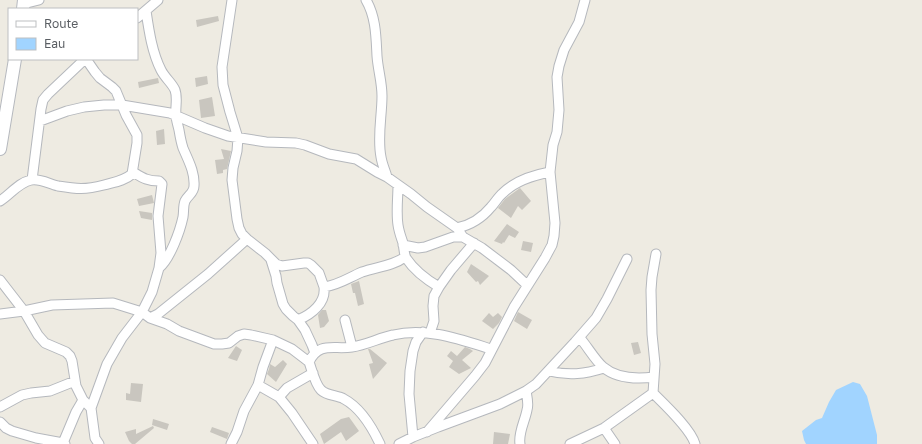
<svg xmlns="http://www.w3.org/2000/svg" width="922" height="444" viewBox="0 0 922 444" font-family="'Golos Text',sans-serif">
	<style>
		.water { fill: #a1d4ff }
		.building { fill: #c9c6bf }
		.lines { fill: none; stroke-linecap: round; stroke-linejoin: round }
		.street-casing { stroke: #b5b8bd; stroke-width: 11 }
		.secondary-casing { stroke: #b6b9bf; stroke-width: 14 }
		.street { stroke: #fff; stroke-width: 9 }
		.secondary { stroke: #fff; stroke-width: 12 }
	</style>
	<rect width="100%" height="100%" fill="#eeebe2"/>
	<!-- water -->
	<path class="water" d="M 853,382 L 860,384 L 867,396 L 877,435 L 877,444 L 806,444 L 804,440 L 802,431 L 816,420 L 822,418 L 829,402 L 836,390 Z"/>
	<!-- building -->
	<path class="building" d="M 218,16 L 219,21 L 197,27 L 196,20 Z
		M 207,76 L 208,84 L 196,87 L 195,78 Z
		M 158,78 L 159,83 L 139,88 L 138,82 Z
		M 212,97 L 215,116 L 201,118 L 199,100 Z
		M 164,129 L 165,144 L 157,145 L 156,131 Z
		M 221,149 L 231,151 L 227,169 L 223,170 L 223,173 L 217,174 L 215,160 L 224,159 Z
		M 520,188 L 531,201 L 522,210 L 518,206 L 511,218 L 498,208 L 505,199 Z
		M 152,195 L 154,203 L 139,206 L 137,199 Z
		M 139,211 L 152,213 L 152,220 L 141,218 Z
		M 507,224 L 519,232 L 515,238 L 509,235 L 504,243 L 503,242 L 502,244 L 494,241 Z
		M 523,241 L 533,243 L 531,252 L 521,250 Z
		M 471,264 L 489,276 L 480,285 L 478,281 L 476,282 L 467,272 Z
		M 359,281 L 364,304 L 358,306 L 355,293 L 353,293 L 351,284 Z
		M 322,310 L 326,310 L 329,321 L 324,327 L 320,328 L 318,315 Z
		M 518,312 L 532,320 L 527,329 L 514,321 Z
		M 489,313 L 493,317 L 498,313 L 502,317 L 499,323 L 493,329 L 482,321 Z
		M 638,342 L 641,353 L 634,355 L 631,343 Z
		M 236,346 L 242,350 L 237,361 L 228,358 Z
		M 465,347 L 470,349 L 473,351 L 462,360 L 471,368 L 459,374 L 449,367 L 453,361 L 447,356 L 451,351 L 457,356 Z
		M 368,349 L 370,349 L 387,363 L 373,379 L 369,364 L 373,363 Z
		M 283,360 L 287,364 L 276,382 L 267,374 L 269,369 L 270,364 L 275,367 Z
		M 131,383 L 143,384 L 141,402 L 126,400 L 126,393 L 130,394 Z
		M 349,417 L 359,431 L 346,441 L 341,432 L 324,444 L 320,434 L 341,419 Z
		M 153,419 L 169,424 L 167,430 L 152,425 Z
		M 153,426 L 154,428 L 135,444 L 132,444 L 129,441 L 125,432 L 136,429 L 136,434 Z
		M 212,427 L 229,433 L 227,439 L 210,432 Z
		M 494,432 L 510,434 L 508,444 L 493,444 Z"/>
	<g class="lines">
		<!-- street casing -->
		<g class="street-casing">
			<path id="street" d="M 232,0 L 222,67 L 223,85 L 230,112 L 238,138 L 237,151 L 233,168 L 232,180 L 237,219 L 239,228 L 242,234 L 247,239 L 265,253 L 276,264 L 282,266 L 304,263 L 308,263 L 311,265 L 319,273 L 324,287
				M 366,0 C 376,17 376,37 377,56 C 378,70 382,82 382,96 C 382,116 377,137 381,157 C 382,164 385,170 387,177
				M 23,4 L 39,0
				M 146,11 C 149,31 152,52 161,70 C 165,78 172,83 175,90 C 178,98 175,107 176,115 C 176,120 178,125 179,130 C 180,136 181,142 183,148 C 188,160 195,172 194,186 C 194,193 188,195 185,201 C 183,206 184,211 183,217 C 180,231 170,259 159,268
				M 137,18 L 158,0
				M 40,121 L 67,111 L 84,107 L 104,105 L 122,105 L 170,113 L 205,128 L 228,136 L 266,142 L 296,143 L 305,145 L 329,154 L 356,159 L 377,172 L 387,177 L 411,194 L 427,207 L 457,228 L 463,237 L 482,248 L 511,270 L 527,285
				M 32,180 L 41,109 L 43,100 L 48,94 L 85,59
				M 398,185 C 398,198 396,212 398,225 C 399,232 401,237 403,243 C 404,248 404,254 406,258 C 414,270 427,280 439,287
				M 0,201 C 11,194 18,183 31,180 C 40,178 49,184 58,186 C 77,189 85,190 104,185 C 115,182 124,181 132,174 L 137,143 L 137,135 L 126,115 L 116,91 L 112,87 L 100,78 L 95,72 L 86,59
				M 457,228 C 471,225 482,218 491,207 C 495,203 498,197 503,193 C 515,181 534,175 550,172
				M 403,245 L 418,248 L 425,247 L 453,237 L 463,237
				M 271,260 L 276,276 L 277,283 L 283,304 L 286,309 L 293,316 L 298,320 L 305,330 L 312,345 L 315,353
				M 0,280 L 24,311 L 38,335 L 45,343 L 66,352 L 70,356 L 72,361 L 76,386 L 83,400 L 91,408 L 95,438 L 99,444
				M 0,314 L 24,311 L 52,305 L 113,303 L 142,312 L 150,318 L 167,324 L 179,331 L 214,344 L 222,344 L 229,343 L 238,336 L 244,334 L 251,335 L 273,340 L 292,349 L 309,362
				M 150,318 L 158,314 L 208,274 L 247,239
				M 298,320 C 312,314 326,303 324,287 C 339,285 348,278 362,272 C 376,267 393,266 405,257
				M 345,320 L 352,347
				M 430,333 L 434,321 L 433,306 L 434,296 L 439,287 L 451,270 L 474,243
				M 580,338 C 587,346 595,360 603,367 C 617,379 638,379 654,377
				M 549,371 C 569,376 585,374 604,368
				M 258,385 L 279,397 L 292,413 L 313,444
				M 653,393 C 664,404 691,429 695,444
				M 279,397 L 287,388 L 313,373
				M 0,407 L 22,395 L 31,393 L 50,391 L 75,381
				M 91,408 L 107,364 L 122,338 L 142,312 L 152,292 L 159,268 L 161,253 L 158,216 L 162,184 L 159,181 C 147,181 143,178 133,172
				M 0,422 L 6,428 L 12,431 L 36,438 L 63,443
				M 604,428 L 615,444
				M 427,432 L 475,376 L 485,363 L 514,307 L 545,258 L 552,245 L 554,236 L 555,223 L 550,172 L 553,145 L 557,132 L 559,110 L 557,77 L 559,66 L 564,50 L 579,22 L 585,0
				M 413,437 L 409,394 L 410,371 L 413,351 L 416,342 L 423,332
				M 65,444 L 63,443 L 76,412 L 83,400
				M 231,444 L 237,432 L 244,411 L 258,385 L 263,367 L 273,340
				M 380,444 C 372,427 361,408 344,399 C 337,395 327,396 321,390 C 315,384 312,370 309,362 C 319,341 334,350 352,347 C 366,345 379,338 393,335 C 426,327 459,339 491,349
				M 399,444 L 413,437 L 438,427 L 500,404 L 526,391 L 536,384 L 575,342 L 596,318 L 607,299 L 627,259
				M 520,444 C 518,433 525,421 527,410 C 529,404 527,397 526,391
				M 570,444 L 604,428 L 653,393 L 655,364 L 652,334 L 651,290 L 652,277 L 656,254"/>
		</g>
		<!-- secondary casing -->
		<g class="secondary-casing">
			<path id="secondary" d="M 23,9 L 24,0
				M 0,149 L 15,59"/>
		</g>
		<!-- street -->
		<use href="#street" class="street"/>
		<!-- secondary -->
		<use href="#secondary" class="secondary"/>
	</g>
	<!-- legend -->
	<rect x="8" y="8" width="130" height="52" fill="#ffffff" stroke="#bdbfc1"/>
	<rect x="16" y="21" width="20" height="6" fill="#ffffff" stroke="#bdbfc1"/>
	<text x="44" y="28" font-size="12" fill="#5a5e63">Route</text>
	<rect x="16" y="38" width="20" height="12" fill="#a1d4ff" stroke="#bdbfc1"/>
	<text x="44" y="48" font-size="12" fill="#5a5e63">Eau</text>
</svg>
